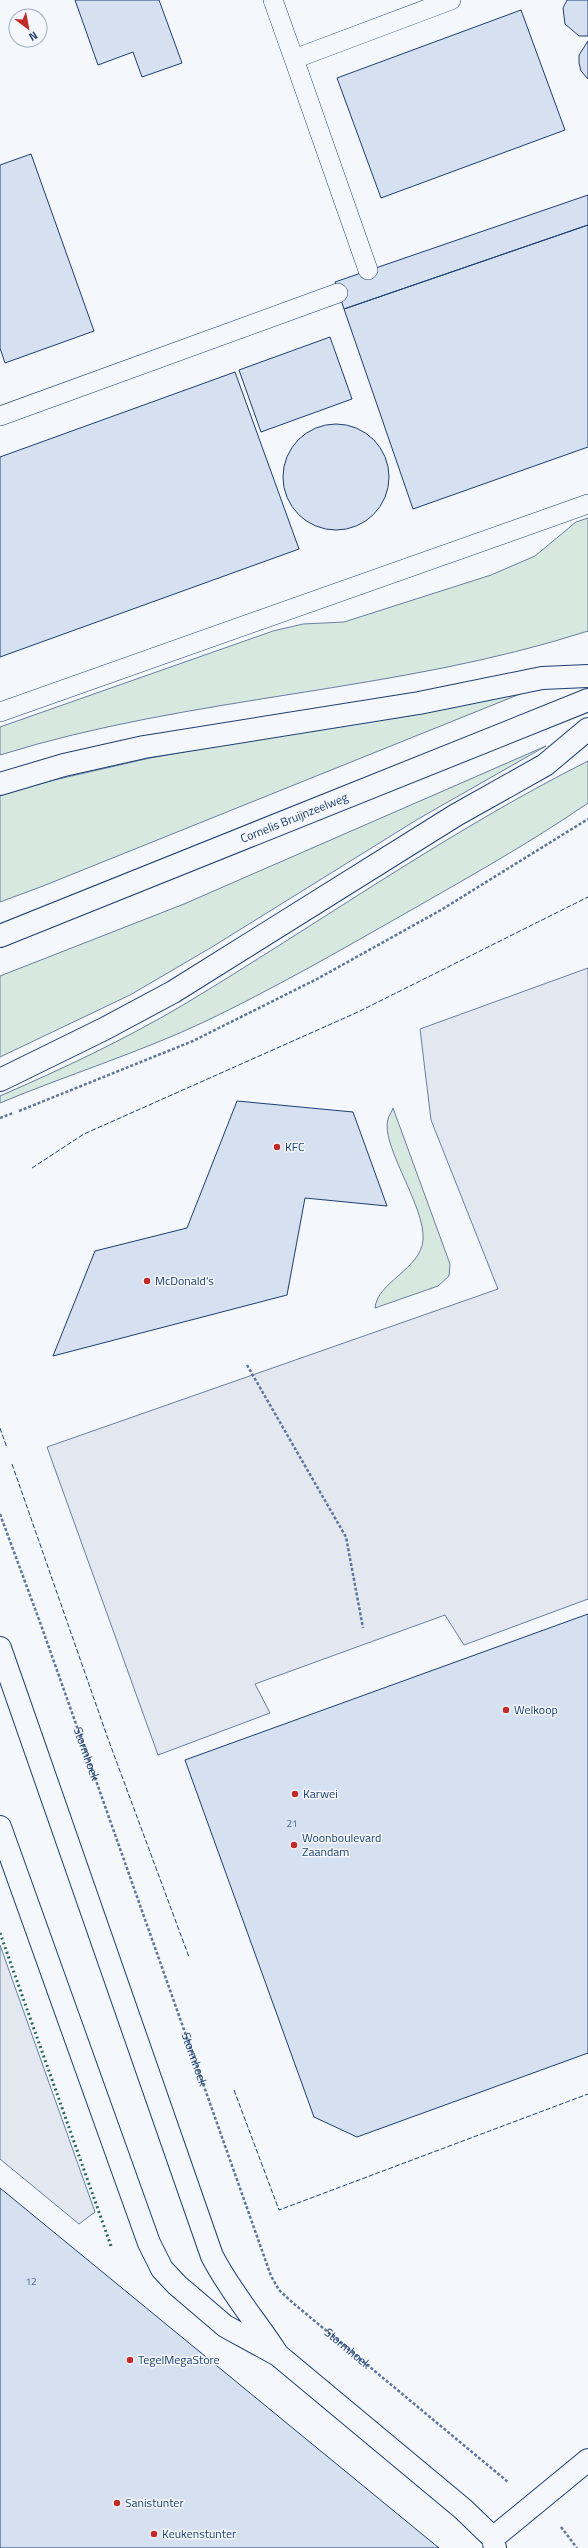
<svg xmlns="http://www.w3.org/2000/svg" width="588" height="2548" viewBox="0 0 588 2548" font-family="'Titillium Web',sans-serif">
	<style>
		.green { fill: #d7e8df; stroke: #687fa3 }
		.parking { fill: #e3e8f0; stroke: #687fa3 }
		.building { fill: #d5e0f0; stroke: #1d3f73 }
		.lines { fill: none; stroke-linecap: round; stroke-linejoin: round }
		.lane-casing { stroke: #1d3f73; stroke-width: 20 }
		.street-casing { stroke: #1d3f73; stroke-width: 24 }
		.primary-casing { stroke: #1d3f73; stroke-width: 24 }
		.path { stroke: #5e769c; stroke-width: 2.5; stroke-dasharray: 3 2; stroke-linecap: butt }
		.lane { stroke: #f4f7fb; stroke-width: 19 }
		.street { stroke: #f4f7fb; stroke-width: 22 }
		.primary { stroke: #f4f7fb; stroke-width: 22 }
		.hedge { stroke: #2c6c60; stroke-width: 3; stroke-dasharray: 2 3; stroke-linecap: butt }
		.fence { stroke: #1d3f73; stroke-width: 1; stroke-dasharray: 5 2; stroke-linecap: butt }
		.poi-dot { fill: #c62828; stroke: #f4f7fb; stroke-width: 1.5 }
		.labels { text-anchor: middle; stroke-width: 3; stroke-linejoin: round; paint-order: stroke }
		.number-label { font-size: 10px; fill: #4b6792 }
		.street-label { font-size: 12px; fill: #1d3f73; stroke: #f4f7fb }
		.poi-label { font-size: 12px; fill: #1d3f73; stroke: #f4f7fb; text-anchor: start }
	</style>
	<rect width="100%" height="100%" fill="#f4f7fb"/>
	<!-- green -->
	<path class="green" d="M 588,518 L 588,631 C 396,693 192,695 0,755 L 0,727 L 273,631 L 303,624 L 344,622 L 491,575 L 535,556 L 576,522 Z
		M 530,690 L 43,886 L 0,902 L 0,795 L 54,780 L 150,758 L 284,734 L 414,715 Z
		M 546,746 L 418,819 L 212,947 L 130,995 L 0,1057 L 0,976 L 184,904 Z
		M 588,761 L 588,803 C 530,843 467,878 406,913 C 339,951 273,989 204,1022 C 138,1053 67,1075 0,1103 L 0,1096 C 62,1069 124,1040 183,1005 C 318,924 447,832 588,761 Z
		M 393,1108 L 450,1264 L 449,1276 L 438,1286 L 375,1308 C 377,1282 421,1269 423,1240 C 426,1207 380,1145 388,1119 C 389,1115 392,1112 393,1108 Z"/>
	<!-- parking -->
	<path class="parking" d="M 588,968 L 588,1599 L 464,1645 L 445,1615 L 255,1684 L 270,1713 L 158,1755 L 47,1447 L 498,1289 L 431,1120 L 420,1029 Z
		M 0,1945 L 95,2212 L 79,2224 L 0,2159 Z"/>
	<!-- building -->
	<path class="building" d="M 75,0 L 159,0 L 182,63 L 142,77 L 133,52 L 98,65 Z
		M 567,0 L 588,0 L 588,36 L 579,36 L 565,24 L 563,8 Z
		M 521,10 L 565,130 L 381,198 L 337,78 Z
		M 588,41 L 588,79 L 581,71 L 579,63 L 579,55 Z
		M 31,154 L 94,331 L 5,363 L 0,348 L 0,165 Z
		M 588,195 L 588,225 L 344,309 L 335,282 Z
		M 588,225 L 588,447 L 413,509 L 344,309 Z
		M 330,337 L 352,399 L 261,432 L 239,370 Z
		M 235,372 L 299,549 L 0,657 L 0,457 Z
		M283 477a53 53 0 1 1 106 0a53 53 0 1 1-106 0Z
		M 237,1101 L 353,1112 L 387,1206 L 305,1198 L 287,1295 L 53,1356 L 95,1251 L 187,1228 Z
		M 588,1614 L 588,2053 L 357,2137 L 314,2117 L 185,1760 Z
		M 0,2188 L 439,2548 L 0,2548 Z"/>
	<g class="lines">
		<!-- lane casing -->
		<g class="lane-casing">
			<path id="lane" d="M 273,0 L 294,59
				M 368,270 L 294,59 L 451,0
				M 0,416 L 338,293
				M 0,712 L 588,504"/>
		</g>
		<!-- street casing -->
		<g class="street-casing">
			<path id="street" d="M 0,1648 L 212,2256 C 230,2291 255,2320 276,2352
				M 0,1827 L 149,2243 L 162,2269 L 177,2285 L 225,2326 L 278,2355 L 463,2509 L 493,2538 L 495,2548
				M 493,2538 L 588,2460"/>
		</g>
		<!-- primary casing -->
		<g class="primary-casing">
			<g id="primary">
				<path d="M 0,784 L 64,765 L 144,747 L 419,703 L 542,678 L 588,676"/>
				<path id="s2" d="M 0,936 L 588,700"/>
				<path d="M 0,1080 L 104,1029 L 173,992 L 456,815 L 545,765 L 588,729"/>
			</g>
		</g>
		<!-- path -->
		<g class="path">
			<path d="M 19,1111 L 193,1041 L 317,979 L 441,910 L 588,819"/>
			<path d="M 0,1118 L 13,1113"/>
			<path d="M 247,1365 L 346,1537 L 363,1628"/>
			<path id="s1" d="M 0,1514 L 41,1625 L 271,2276 L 279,2290 L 293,2303 L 508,2482"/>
			<path d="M 561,2527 L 577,2548"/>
		</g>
		<!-- lane -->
		<use href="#lane" class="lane"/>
		<!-- street -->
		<use href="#street" class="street"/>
		<!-- primary -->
		<use href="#primary" class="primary"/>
		<!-- hedge -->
		<path class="hedge" d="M 0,1933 L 111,2246"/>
		<!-- fence -->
		<path class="fence" d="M 32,1168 L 84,1134 L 358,1012 L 588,897
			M 0,1428 L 7,1448
			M 12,1464 L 107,1736 L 189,1957
			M 234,2090 L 279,2210 L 588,2094"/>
	</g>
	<!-- markers -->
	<g class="poi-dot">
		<circle cx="277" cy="1147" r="4"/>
		<circle cx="147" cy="1281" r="4"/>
		<circle cx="506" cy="1710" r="4"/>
		<circle cx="295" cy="1794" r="4"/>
		<circle cx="294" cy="1845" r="4"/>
		<circle cx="130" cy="2360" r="4"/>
		<circle cx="117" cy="2503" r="4"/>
		<circle cx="154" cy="2534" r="4"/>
	</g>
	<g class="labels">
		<!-- number labels -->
		<g class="number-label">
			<text x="292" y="1827">21</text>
			<text x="31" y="2285">12</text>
		</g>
		<!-- street labels -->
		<g class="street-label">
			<text dy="4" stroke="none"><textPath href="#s2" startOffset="317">Cornelis Bruijnzeelweg</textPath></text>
			<text dy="4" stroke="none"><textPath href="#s1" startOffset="255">Stormhoek</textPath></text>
			<text dy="4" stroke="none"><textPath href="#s1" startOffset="579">Stormhoek</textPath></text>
			<text dy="4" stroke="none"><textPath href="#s1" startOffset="915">Stormhoek</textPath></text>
		</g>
		<!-- poi labels -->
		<g class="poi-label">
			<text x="285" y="1151">KFC</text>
			<text x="155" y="1285">McDonald's</text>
			<text x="514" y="1714">Welkoop</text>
			<text x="303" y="1798">Karwei</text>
			<text x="302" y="1842">Woonboulevard<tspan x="302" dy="14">Zaandam</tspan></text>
			<text x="138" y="2364">TegelMegaStore</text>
			<text x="125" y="2507">Sanistunter</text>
			<text x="162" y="2538">Keukenstunter</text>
		</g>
	</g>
	<!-- north arrow -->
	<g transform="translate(28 28) rotate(148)"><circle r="19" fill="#f4f7fb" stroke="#9eadc5"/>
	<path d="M0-3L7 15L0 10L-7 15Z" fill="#c62828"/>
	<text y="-6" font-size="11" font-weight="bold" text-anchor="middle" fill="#1d3f73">N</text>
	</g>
</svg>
